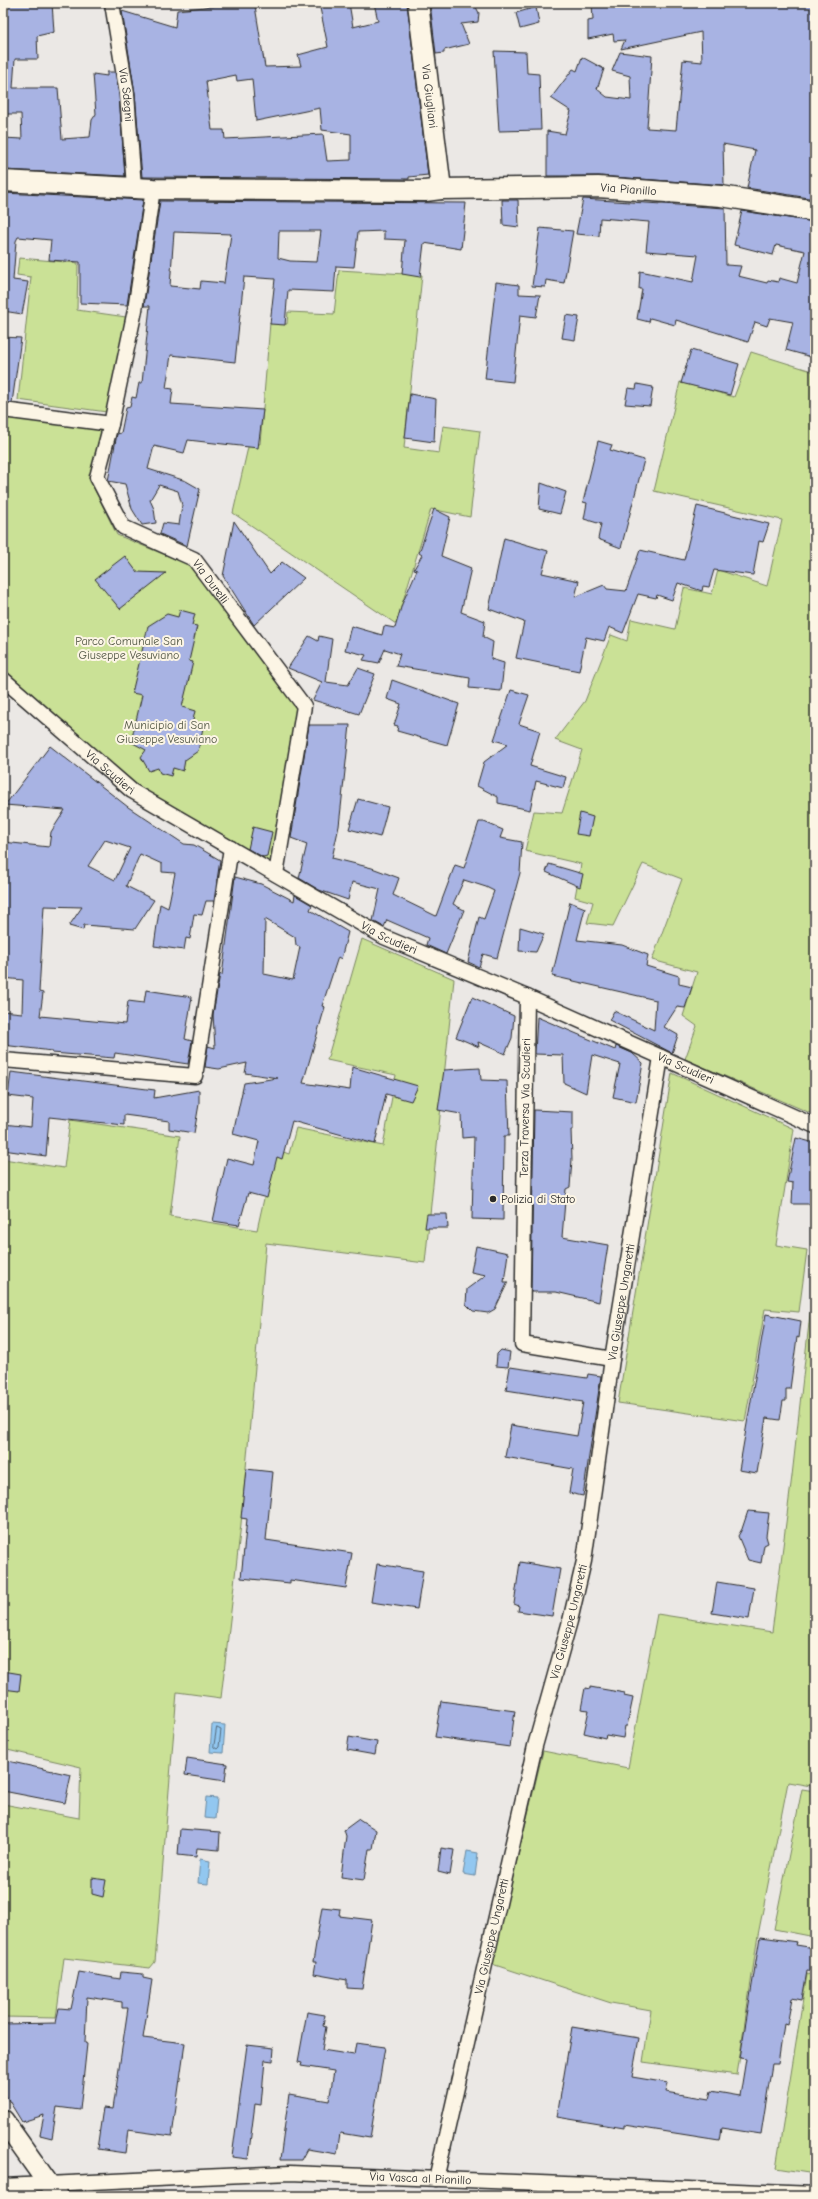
<svg xmlns="http://www.w3.org/2000/svg" width="818" height="2199" viewBox="0 0 818 2199" font-family="'Comic Neue',sans-serif">
	<style>
		.green { fill: #cae196; stroke: #7a8660 }
		.water { fill: #92c7f0; stroke: #6989a1 }
		.lines { fill: none; stroke-linecap: round; stroke-linejoin: round }
		.shore { stroke: #54697a; stroke-width: 1 }
		.building { fill: #a8b3e3; stroke: #2b2b2b; fill-rule: evenodd }
		.street-casing { stroke: #2b2b2b; stroke-width: 17 }
		.secondary-casing { stroke: #2b2b2b; stroke-width: 23 }
		.street { stroke: #fcf5e5; stroke-width: 14 }
		.secondary { stroke: #fcf5e5; stroke-width: 20 }
		.poi-dot { fill: #2b2b2b; stroke: #fcf5e5; stroke-width: 1.5 }
		.labels { text-anchor: middle; stroke-width: 4; stroke-linejoin: round; paint-order: stroke }
		.street-label { font-size: 12px; fill: #2b2b2b; stroke: #fcf5e5 }
		.park-label { font-size: 12px; fill: #535846; stroke: #fcf5e5 }
		.poi-label { font-size: 12px; fill: #2b2b2b; stroke: #fcf5e5; text-anchor: start }
	</style>
	<rect width="100%" height="100%" fill="#ebe8e5"/>
	<filter id="ink" filterUnits="userSpaceOnUse"><feTurbulence type="fractalNoise" baseFrequency=".025" numOctaves="2"/><feDisplacementMap in="SourceGraphic" scale="8" xChannelSelector="R" yChannelSelector="G"/><feConvolveMatrix kernelMatrix="1 2 1 2 8 2 1 2 1" color-interpolation-filters="sRGB"/></filter>
	<g filter="url(#ink)">
		<!-- green -->
		<path class="green" d="M 19,258 L 78,263 L 77,310 L 126,317 L 107,412 L 18,400 L 31,277 L 17,275 Z
			M 339,270 L 422,275 L 404,448 L 439,453 L 443,426 L 480,431 L 470,517 L 431,509 L 396,624 L 233,513 L 249,443 L 260,444 L 270,323 L 287,324 L 288,312 L 334,314 Z
			M 751,352 L 815,372 L 815,1115 L 685,1059 L 697,1026 L 683,1016 L 697,972 L 652,960 L 682,879 L 643,864 L 613,926 L 587,923 L 593,902 L 575,897 L 581,864 L 525,851 L 534,811 L 562,813 L 582,750 L 555,740 L 585,701 L 611,635 L 627,641 L 631,619 L 675,629 L 684,588 L 712,594 L 718,570 L 767,586 L 782,520 L 654,491 L 680,382 L 734,397 Z
			M 3,416 L 102,429 L 89,478 L 117,535 L 192,566 L 299,707 L 271,864 L 134,785 L 3,671 Z
			M 362,939 L 454,979 L 425,1263 L 266,1243 L 241,1524 L 221,1698 L 177,1692 L 155,1962 L 150,1968 L 64,1958 L 56,2018 L 3,2017 L 3,1804 L 79,1818 L 81,1767 L 3,1749 L 3,1479 L 5,1465 L 3,1464 L 3,1159 L 64,1168 L 70,1120 L 180,1136 L 170,1216 L 257,1230 L 275,1149 L 289,1154 L 296,1128 L 383,1146 L 396,1075 L 327,1060 Z
			M 672,1073 L 794,1129 L 776,1245 L 807,1250 L 799,1312 L 765,1309 L 745,1421 L 618,1403 Z
			M 815,1269 L 815,1762 L 811,1786 L 788,1782 L 758,1935 L 737,2075 L 643,2062 L 651,2010 L 611,2003 L 492,1964 L 543,1751 L 628,1768 L 657,1614 L 772,1632 L 792,1476 Z
			M 802,1789 L 815,1791 L 815,1937 L 774,1929 Z
			M 807,1974 L 815,1975 L 815,2174 L 776,2168 Z"/>
		<!-- water -->
		<path class="water" d="M 212,1724 L 225,1725 L 223,1753 L 210,1752 Z
			M 206,1797 L 217,1798 L 215,1819 L 204,1818 Z
			M 467,1851 L 478,1853 L 475,1876 L 463,1874 Z
			M 200,1859 L 210,1861 L 208,1884 L 198,1883 Z"/>
		<g class="lines">
			<!-- shore -->
			<path class="shore" d="M 217,1728 L 221,1730 L 219,1747 L 217,1749 L 214,1747 Z"/>
		</g>
		<!-- building -->
		<path class="building" d="M 3,3 L 52,3 L 54,32 L 37,36 L 38,59 L 15,59 L 13,88 L 58,88 L 62,139 L 90,137 L 92,120 L 96,114 L 93,74 L 107,76 L 107,72 L 115,72 L 119,95 L 125,176 L 3,170 L 3,138 L 22,139 L 21,114 L 3,114 Z
			M 213,3 L 248,3 L 248,6 L 255,6 L 265,67 L 301,66 L 298,55 L 328,47 L 319,3 L 349,3 L 353,27 L 378,21 L 374,3 L 407,3 L 428,175 L 409,177 L 409,179 L 142,177 L 135,93 L 122,11 L 175,27 L 177,10 L 214,6 ZM 236,75 L 237,81 L 252,79 L 256,121 L 320,108 L 322,130 L 351,134 L 351,160 L 327,161 L 323,134 L 225,139 L 224,130 L 212,130 L 206,81 Z
			M 430,3 L 474,3 L 479,13 L 478,22 L 461,24 L 469,44 L 444,50 L 444,53 L 436,54 Z
			M 592,3 L 815,3 L 815,199 L 747,188 L 755,150 L 723,144 L 724,185 L 599,176 L 547,176 L 547,131 L 565,134 L 571,111 L 551,98 L 573,69 L 577,71 L 582,57 L 604,69 L 597,89 L 607,97 L 631,100 L 630,76 L 612,71 L 620,52 L 652,56 L 647,128 L 676,130 L 683,60 L 702,62 L 701,32 L 621,49 L 625,40 L 614,41 L 613,34 L 588,39 L 588,21 L 593,20 Z
			M 536,7 L 539,24 L 520,29 L 516,13 Z
			M 494,51 L 526,52 L 527,73 L 539,74 L 541,130 L 499,131 Z
			M 3,193 L 143,200 L 127,305 L 80,303 L 80,262 L 49,260 L 51,240 L 18,237 L 16,241 L 13,280 L 28,282 L 22,314 L 3,311 Z
			M 583,199 L 725,208 L 726,265 L 741,266 L 738,276 L 767,283 L 768,280 L 778,282 L 779,278 L 797,283 L 805,251 L 776,245 L 773,255 L 734,245 L 742,211 L 815,222 L 815,358 L 786,350 L 793,322 L 770,318 L 767,326 L 755,322 L 748,342 L 676,320 L 675,325 L 650,318 L 649,322 L 637,319 L 642,289 L 639,289 L 640,271 L 693,282 L 698,255 L 646,251 L 649,222 L 600,218 L 599,236 L 576,234 Z
			M 502,200 L 518,200 L 519,227 L 503,225 Z
			M 160,201 L 466,203 L 461,249 L 424,243 L 420,277 L 402,274 L 405,240 L 384,239 L 384,231 L 358,232 L 354,267 L 336,266 L 334,292 L 288,290 L 285,325 L 270,324 L 275,279 L 244,277 L 235,362 L 171,355 L 166,388 L 173,389 L 171,404 L 263,410 L 258,448 L 188,440 L 184,453 L 154,446 L 148,469 L 186,481 L 200,489 L 187,546 L 160,534 L 163,523 L 179,525 L 182,505 L 178,491 L 159,485 L 150,500 L 154,509 L 156,523 L 142,525 L 132,509 L 125,484 L 108,481 L 117,434 L 121,433 L 126,408 L 130,407 L 132,397 L 136,398 L 139,383 L 142,383 L 150,306 L 144,306 ZM 279,231 L 321,231 L 317,262 L 290,261 L 278,258 ZM 174,232 L 231,234 L 224,283 L 201,281 L 200,289 L 170,286 Z
			M 540,228 L 573,231 L 564,283 L 546,280 L 545,287 L 532,286 Z
			M 496,282 L 519,285 L 519,294 L 540,295 L 536,317 L 520,315 L 513,382 L 485,379 Z
			M 566,315 L 579,317 L 575,340 L 562,338 Z
			M 3,337 L 21,338 L 12,403 L 3,402 Z
			M 691,350 L 739,364 L 730,395 L 681,383 Z
			M 637,384 L 653,387 L 650,406 L 625,404 L 628,388 L 636,389 Z
			M 410,394 L 436,399 L 434,442 L 405,438 Z
			M 598,441 L 612,445 L 610,450 L 644,460 L 621,548 L 598,539 L 601,524 L 584,519 L 587,503 L 583,502 Z
			M 541,483 L 566,492 L 560,514 L 539,509 Z
			M 697,506 L 769,524 L 763,542 L 759,541 L 753,575 L 714,570 L 709,587 L 703,586 L 702,591 L 678,583 L 672,600 L 657,595 L 656,598 L 638,594 L 623,633 L 609,627 L 604,641 L 586,637 L 579,671 L 516,658 L 524,622 L 489,609 L 504,538 L 548,551 L 542,573 L 579,581 L 575,597 L 604,585 L 607,589 L 626,591 L 640,550 L 684,560 Z
			M 434,509 L 450,517 L 441,556 L 471,568 L 461,612 L 485,621 L 483,637 L 493,642 L 491,659 L 504,663 L 501,691 L 469,688 L 470,678 L 396,666 L 400,654 L 385,649 L 379,663 L 363,660 L 366,655 L 345,650 L 351,626 L 382,635 L 384,626 L 395,628 L 402,604 L 417,570 L 414,569 L 422,555 L 419,553 Z
			M 234,521 L 270,574 L 282,562 L 304,578 L 254,625 L 223,576 Z
			M 125,556 L 137,572 L 166,573 L 120,609 L 95,579 Z
			M 180,610 L 195,614 L 192,625 L 197,626 L 189,661 L 193,662 L 182,707 L 195,711 L 192,725 L 203,728 L 198,751 L 185,760 L 183,771 L 173,768 L 171,776 L 160,773 L 158,768 L 149,771 L 141,757 L 146,750 L 131,742 L 142,695 L 132,693 L 148,626 L 167,614 L 178,617 Z
			M 309,636 L 318,641 L 319,636 L 332,639 L 326,682 L 348,685 L 358,668 L 375,674 L 359,714 L 313,700 L 322,682 L 288,668 Z
			M 392,680 L 459,704 L 447,745 L 397,731 L 398,726 L 394,725 L 401,704 L 387,699 Z
			M 511,690 L 529,695 L 519,724 L 540,731 L 530,766 L 566,777 L 563,788 L 536,781 L 530,810 L 498,803 L 498,797 L 477,786 L 484,762 L 508,744 L 494,740 Z
			M 309,725 L 350,725 L 339,826 L 332,858 L 372,868 L 399,878 L 393,895 L 436,916 L 455,865 L 464,868 L 479,822 L 484,822 L 503,830 L 500,838 L 522,842 L 520,873 L 497,958 L 483,954 L 479,967 L 468,962 L 479,917 L 484,919 L 494,891 L 486,887 L 464,880 L 453,904 L 464,910 L 446,954 L 426,945 L 428,938 L 387,920 L 384,927 L 373,921 L 380,889 L 352,882 L 348,900 L 319,890 L 299,878 L 307,844 L 291,838 Z
			M 50,746 L 128,807 L 184,844 L 194,845 L 220,860 L 214,901 L 206,901 L 202,915 L 194,914 L 190,939 L 186,938 L 184,950 L 154,946 L 160,904 L 168,908 L 175,873 L 162,872 L 162,864 L 140,854 L 126,886 L 154,900 L 135,929 L 84,925 L 83,930 L 69,926 L 82,907 L 44,906 L 39,992 L 43,993 L 40,1016 L 125,1024 L 128,1001 L 144,1003 L 146,990 L 192,997 L 185,1039 L 192,1041 L 188,1064 L 115,1053 L 114,1058 L 52,1053 L 52,1051 L 3,1045 L 3,1011 L 22,1013 L 23,980 L 3,978 L 3,842 L 49,847 L 51,832 L 65,810 L 5,805 ZM 105,840 L 130,848 L 115,880 L 88,866 Z
			M 358,799 L 388,807 L 380,837 L 349,829 Z
			M 580,813 L 593,817 L 589,836 L 576,834 Z
			M 253,827 L 272,832 L 267,856 L 263,857 L 248,849 Z
			M 549,864 L 583,874 L 580,887 L 546,872 Z
			M 235,877 L 261,884 L 294,901 L 295,895 L 312,905 L 310,910 L 348,932 L 341,959 L 338,957 L 322,1006 L 325,1007 L 303,1083 L 350,1090 L 352,1067 L 418,1086 L 411,1101 L 386,1094 L 375,1144 L 292,1121 L 282,1159 L 277,1157 L 267,1198 L 248,1193 L 239,1225 L 213,1221 L 227,1158 L 254,1165 L 259,1141 L 233,1134 L 244,1083 L 278,1078 L 245,1073 L 247,1063 L 219,1069 L 205,1067 L 208,1046 L 215,1048 L 213,1014 L 220,974 L 222,975 ZM 265,919 L 295,937 L 296,945 L 300,947 L 293,980 L 264,974 Z
			M 570,902 L 585,908 L 577,940 L 622,945 L 648,955 L 646,966 L 679,976 L 679,984 L 692,987 L 685,1008 L 677,1007 L 664,1027 L 678,1035 L 672,1053 L 609,1020 L 614,1011 L 654,1030 L 656,1000 L 552,976 Z
			M 520,927 L 544,934 L 536,952 L 519,951 Z
			M 472,997 L 514,1016 L 512,1038 L 505,1054 L 478,1042 L 479,1047 L 456,1037 Z
			M 537,1017 L 615,1050 L 616,1046 L 632,1053 L 643,1063 L 636,1102 L 613,1097 L 620,1064 L 592,1055 L 586,1093 L 564,1083 L 563,1055 L 535,1054 Z
			M 480,1068 L 481,1080 L 507,1081 L 509,1136 L 504,1136 L 503,1220 L 472,1219 L 474,1137 L 462,1138 L 461,1114 L 438,1110 L 444,1070 Z
			M 11,1072 L 155,1090 L 154,1098 L 199,1090 L 199,1104 L 194,1133 L 169,1129 L 169,1121 L 124,1115 L 124,1125 L 49,1117 L 46,1156 L 3,1150 L 3,1124 L 31,1127 L 33,1099 L 8,1096 Z
			M 534,1110 L 573,1112 L 573,1130 L 571,1130 L 572,1159 L 570,1187 L 566,1189 L 562,1237 L 608,1245 L 599,1302 L 556,1292 L 531,1292 Z
			M 796,1138 L 815,1143 L 815,1171 L 810,1204 L 792,1204 L 793,1183 L 787,1182 Z
			M 427,1214 L 447,1214 L 448,1228 L 425,1228 Z
			M 476,1246 L 508,1253 L 504,1282 L 508,1282 L 495,1309 L 488,1313 L 473,1311 L 466,1304 L 467,1289 L 486,1275 L 471,1272 Z
			M 766,1314 L 801,1321 L 799,1338 L 797,1337 L 790,1389 L 786,1389 L 786,1401 L 783,1401 L 780,1420 L 766,1418 L 757,1473 L 739,1470 Z
			M 501,1350 L 510,1352 L 508,1367 L 496,1366 L 497,1354 Z
			M 510,1367 L 587,1378 L 588,1374 L 601,1376 L 583,1496 L 569,1493 L 573,1469 L 505,1457 L 511,1425 L 577,1436 L 583,1402 L 506,1390 Z
			M 246,1469 L 273,1472 L 266,1540 L 352,1553 L 346,1588 L 290,1580 L 290,1583 L 241,1578 L 247,1519 L 241,1518 Z
			M 748,1511 L 769,1513 L 766,1536 L 768,1543 L 764,1545 L 761,1563 L 748,1560 L 738,1536 L 742,1529 Z
			M 520,1562 L 560,1569 L 552,1616 L 518,1611 L 519,1606 L 514,1604 Z
			M 377,1564 L 423,1571 L 417,1609 L 371,1602 Z
			M 717,1582 L 754,1588 L 749,1619 L 712,1613 Z
			M 3,1671 L 21,1674 L 19,1691 L 3,1689 Z
			M 590,1687 L 625,1693 L 624,1696 L 633,1698 L 627,1726 L 625,1726 L 623,1738 L 606,1735 L 605,1738 L 584,1733 L 589,1710 L 581,1709 L 585,1688 L 590,1689 Z
			M 441,1701 L 515,1711 L 510,1747 L 435,1737 Z
			M 349,1737 L 377,1742 L 375,1755 L 347,1750 Z
			M 187,1758 L 227,1764 L 225,1781 L 185,1775 Z
			M 3,1760 L 71,1775 L 65,1803 L 3,1791 Z
			M 359,1819 L 376,1830 L 373,1849 L 369,1849 L 364,1880 L 341,1877 L 346,1836 L 344,1830 Z
			M 180,1829 L 220,1832 L 219,1850 L 197,1848 L 196,1857 L 178,1855 Z
			M 441,1848 L 454,1850 L 450,1875 L 438,1872 Z
			M 92,1878 L 106,1880 L 103,1897 L 92,1894 Z
			M 322,1907 L 340,1909 L 339,1916 L 372,1920 L 362,1989 L 347,1988 L 347,1980 L 314,1974 L 316,1962 L 313,1962 Z
			M 760,1937 L 797,1942 L 796,1945 L 815,1948 L 815,1972 L 807,1971 L 802,2000 L 792,1998 L 787,2025 L 784,2024 L 778,2064 L 772,2064 L 761,2134 L 721,2128 L 719,2140 L 624,2125 L 624,2128 L 557,2117 L 572,2027 L 639,2038 L 632,2077 L 668,2083 L 666,2092 L 709,2099 L 711,2091 L 740,2096 L 746,2059 L 740,2058 Z
			M 79,1972 L 120,1979 L 121,1972 L 143,1974 L 143,1978 L 152,1980 L 143,2038 L 185,2043 L 172,2136 L 128,2130 L 125,2153 L 97,2149 L 103,2108 L 113,2109 L 128,2008 L 122,2008 L 122,2002 L 87,1997 L 85,2043 L 87,2044 L 80,2110 L 57,2107 L 52,2138 L 40,2135 L 44,2115 L 22,2122 L 3,2091 L 3,2024 L 56,2023 L 59,2008 L 71,2009 Z
			M 307,2012 L 325,2015 L 323,2026 L 326,2027 L 322,2050 L 354,2055 L 356,2043 L 385,2047 L 370,2138 L 340,2133 L 337,2154 L 307,2149 L 301,2160 L 280,2160 L 289,2094 L 329,2101 L 334,2071 L 301,2066 L 302,2063 L 298,2062 Z
			M 247,2045 L 274,2048 L 273,2061 L 265,2060 L 261,2105 L 255,2104 L 248,2159 L 232,2157 Z"/>
		<g class="lines">
			<!-- street casing -->
			<g class="street-casing">
				<g id="street">
					<path id="s1" d="M 112,3 L 127,94 L 134,187"/>
					<path id="s2" d="M 3,410 L 111,424 L 97,477 L 123,527 L 194,559 L 304,706 L 276,874"/>
					<path d="M 111,424 L 135,310 L 153,189"/>
					<path id="s3" d="M 3,679 L 132,791 L 384,937 L 527,997 L 815,1126"/>
					<path d="M 527,997 L 522,1344 L 612,1359"/>
					<path d="M 3,1060 L 195,1076 L 231,848"/>
					<path id="s4" d="M 436,2179 L 535,1746 L 570,1621 L 584,1561 L 612,1359 L 661,1057"/>
					<path id="s5" d="M 3,2186 L 290,2173 L 815,2194"/>
				</g>
			</g>
			<!-- secondary casing -->
			<g class="secondary-casing">
				<g id="secondary">
					<path id="s6" d="M 418,3 L 441,189"/>
					<path id="s7" d="M 3,181 L 153,189 L 425,191 L 441,189 L 598,187 L 721,196 L 815,211"/>
					<path d="M 3,2120 L 57,2196"/>
				</g>
			</g>
			<!-- street -->
			<use href="#street" class="street"/>
			<!-- secondary -->
			<use href="#secondary" class="secondary"/>
		</g>
	</g>
	<!-- markers -->
	<circle class="poi-dot" cx="493" cy="1199" r="4"/>
	<g class="labels">
		<!-- street labels -->
		<g class="street-label">
			<text dy="4" stroke="none"><textPath href="#s1" startOffset="93">Via Sdegni</textPath></text>
			<text dy="4" stroke="none"><textPath href="#s6" startOffset="94">Via Giugliani</textPath></text>
			<text dy="4" stroke="none"><textPath href="#s7" startOffset="626">Via Pianillo</textPath></text>
			<text dy="4" stroke="none"><textPath href="#s2" startOffset="326">Via Durelli</textPath></text>
			<text dy="4" stroke="none"><textPath href="#s3" startOffset="142">Via Scudieri</textPath></text>
			<text dy="4" stroke="none"><textPath href="#s3" startOffset="467">Via Scudieri</textPath></text>
			<text dy="4" stroke="none"><textPath href="#s3" startOffset="791">Via Scudieri</textPath></text>
			<text transform="translate(525 1108) rotate(-89)" y="4">Terza Traversa Via Scudieri</text>
			<text dy="4" stroke="none"><textPath href="#s4" startOffset="897">Via Giuseppe Ungaretti</textPath></text>
			<text dy="4" stroke="none"><textPath href="#s4" startOffset="573">Via Giuseppe Ungaretti</textPath></text>
			<text dy="4" stroke="none"><textPath href="#s4" startOffset="249">Via Giuseppe Ungaretti</textPath></text>
			<text dy="4" stroke="none"><textPath href="#s5" startOffset="418">Via Vasca al Pianillo</textPath></text>
		</g>
		<!-- park labels -->
		<g class="park-label">
			<text x="129" y="645">Parco Comunale San<tspan x="129" dy="14">Giuseppe Vesuviano</tspan></text>
			<text x="167" y="729">Municipio di San<tspan x="167" dy="14">Giuseppe Vesuviano</tspan></text>
		</g>
		<!-- poi labels -->
		<g class="poi-label">
			<text x="501" y="1203">Polizia di Stato</text>
		</g>
	</g>
	<!-- margin -->
	<rect width="818" height="2199" fill="none" stroke="#fcf5e5" stroke-width="16"/>
	<rect x="8" y="8" width="802" height="2183" fill="none" stroke="#2b2b2b" stroke-width="1.5" filter="url(#ink)"/>
</svg>
